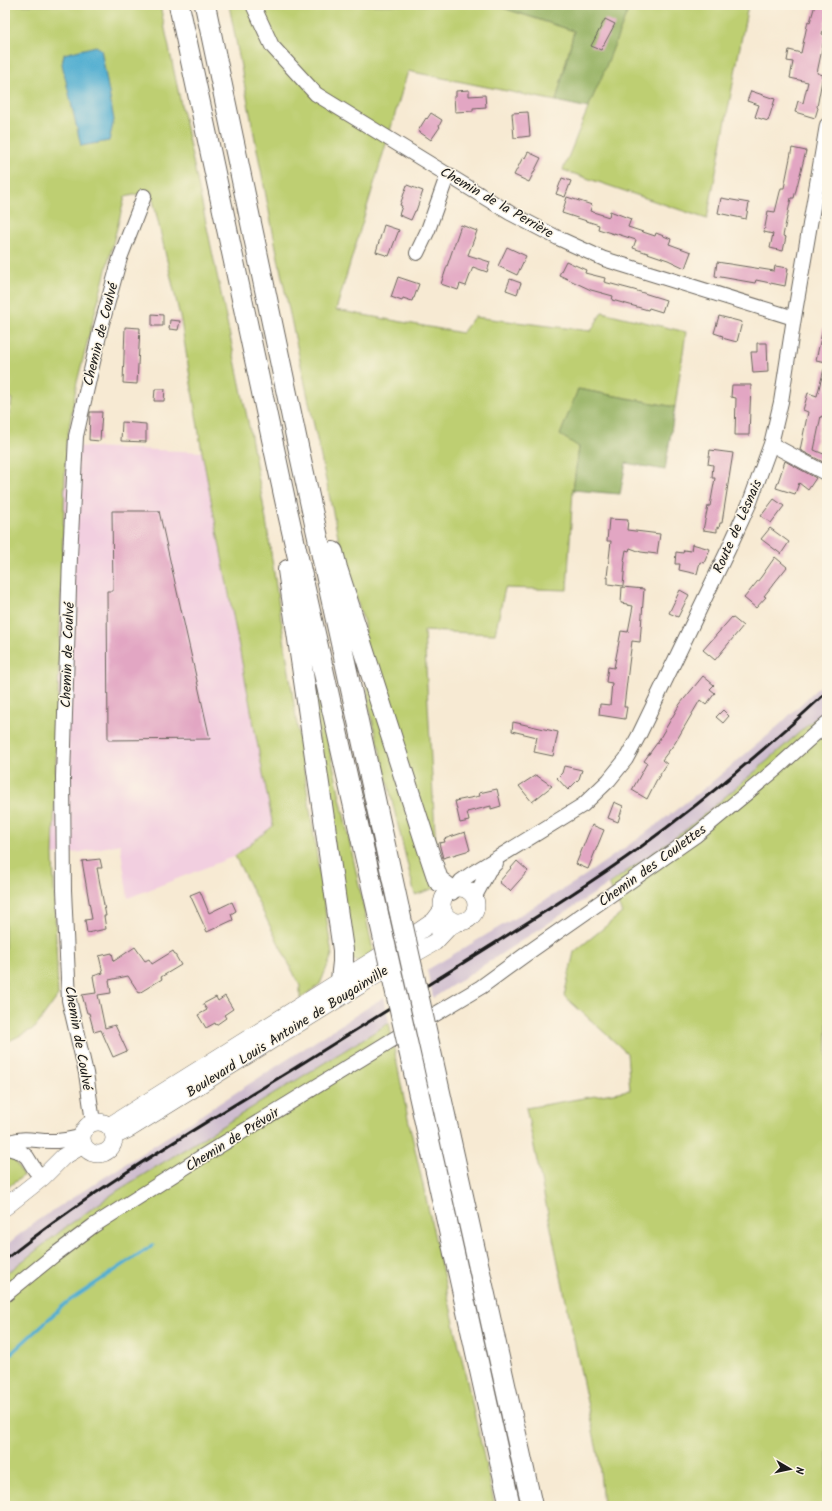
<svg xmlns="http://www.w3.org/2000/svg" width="832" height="1511" viewBox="0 0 832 1511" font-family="Kalam,sans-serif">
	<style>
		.built { fill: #f2cfe0 }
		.industrial { fill: #cfbdcf }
		.green { fill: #becf72; stroke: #6d7647 }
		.forest { fill: #96b264; stroke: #596740 }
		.water { fill: #53afd1; stroke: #386676 }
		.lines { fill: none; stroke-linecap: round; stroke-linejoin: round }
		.stream { stroke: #53afd1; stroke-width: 3.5 }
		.building { fill: #e2a6c3 }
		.minor-casing { stroke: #69645c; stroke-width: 16 }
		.major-casing { stroke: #69645c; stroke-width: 18 }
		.highway-casing { stroke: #69645c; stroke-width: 22 }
		.minor { stroke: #fff; stroke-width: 14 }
		.major { stroke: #fff; stroke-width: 17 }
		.highway { stroke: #fff; stroke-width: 20 }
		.rail { stroke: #1c1c1c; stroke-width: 3 }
		.highway-bridge-casing { stroke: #69645c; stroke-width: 22; stroke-linecap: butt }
		.highway-bridge { stroke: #fff; stroke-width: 20 }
		.labels { text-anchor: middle; stroke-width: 3; stroke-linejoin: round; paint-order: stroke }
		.street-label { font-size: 14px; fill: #1c1c1c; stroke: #fcf5e5 }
	</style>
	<rect width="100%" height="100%" fill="#fcf5e5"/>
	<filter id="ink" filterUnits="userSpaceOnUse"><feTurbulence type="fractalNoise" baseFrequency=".025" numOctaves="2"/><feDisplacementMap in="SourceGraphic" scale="8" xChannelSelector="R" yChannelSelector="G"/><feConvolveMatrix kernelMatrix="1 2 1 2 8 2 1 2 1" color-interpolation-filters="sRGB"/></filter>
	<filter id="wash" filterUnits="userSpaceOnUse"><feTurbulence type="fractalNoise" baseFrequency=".012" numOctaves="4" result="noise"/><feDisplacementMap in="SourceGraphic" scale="16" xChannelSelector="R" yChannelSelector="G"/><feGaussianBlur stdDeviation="0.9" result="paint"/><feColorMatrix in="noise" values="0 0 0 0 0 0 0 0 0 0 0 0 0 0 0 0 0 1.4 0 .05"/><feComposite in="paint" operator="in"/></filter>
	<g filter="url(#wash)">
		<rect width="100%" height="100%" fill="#f7ead3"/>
		<!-- built -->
		<path class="built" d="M 66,446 L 202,452 L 273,826 L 235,856 L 128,898 L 120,844 L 81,852 L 53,855 Z"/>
		<!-- industrial -->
		<path class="industrial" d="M 827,679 L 827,708 L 758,769 L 687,829 L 609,884 L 433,998 L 427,970 L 577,881 L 643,835 L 706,787 L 773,731 Z
			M 384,997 L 389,1023 L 117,1191 L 66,1227 L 5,1275 L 5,1246 L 35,1222 Z"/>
		<!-- green -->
		<path class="green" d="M 5,5 L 160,5 L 250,431 L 266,520 L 332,955 L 320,984 L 300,999 L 300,986 L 235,856 L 273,826 L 202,452 L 181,321 L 151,191 L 125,197 L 77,382 L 66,446 L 53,855 L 58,996 L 35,1028 L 5,1043 L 5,424 L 8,425 L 12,399 L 5,396 Z
			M 229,5 L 494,5 L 574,31 L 556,101 L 408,71 L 336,310 L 462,333 L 474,317 L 591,331 L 602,312 L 686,332 L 675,407 L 578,389 L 579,447 L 573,490 L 567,590 L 505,588 L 495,634 L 424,631 L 438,887 L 415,895 L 368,702 L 364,623 L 340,545 L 280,268 Z
			M 630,5 L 748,5 L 707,219 L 563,170 Z
			M 312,667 L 374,955 L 362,962 L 351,959 L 308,668 Z
			M 827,708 L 827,1506 L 603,1506 L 599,1460 L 526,1108 L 630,1090 L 627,1053 L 564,996 L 574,952 L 622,913 L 609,884 L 687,829 L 758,769 Z
			M 389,1023 L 406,1109 L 495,1506 L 5,1506 L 5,1275 L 66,1227 L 117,1191 Z
			M 10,1151 L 23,1176 L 5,1189 L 5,1152 Z"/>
		<!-- forest -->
		<path class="forest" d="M 494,5 L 630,5 L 603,74 L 588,108 L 556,101 L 574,31 Z
			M 578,389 L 675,407 L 665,470 L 626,463 L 620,494 L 573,490 L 579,447 L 560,435 Z"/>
		<!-- water -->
		<path class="water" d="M 96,46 L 101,49 L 114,120 L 109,141 L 81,146 L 62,64 L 64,54 Z"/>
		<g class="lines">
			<!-- stream -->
			<path class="stream" d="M 5,1359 L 66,1303 L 153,1245"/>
		</g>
		<g id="blocks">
			<!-- building -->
			<path class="building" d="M 815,5 L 827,5 L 827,16 L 822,34 L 825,35 L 817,73 L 823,75 L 817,107 L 818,108 L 815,118 L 795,112 L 798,101 L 803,103 L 808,82 L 790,78 L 793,62 L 787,61 L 789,50 L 801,53 L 808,21 L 810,22 Z
				M 605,19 L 615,24 L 601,50 L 591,46 Z
				M 469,90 L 469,96 L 485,95 L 486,107 L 473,108 L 473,111 L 455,112 L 454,96 L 456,96 L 456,91 Z
				M 751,91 L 775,99 L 768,121 L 755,117 L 759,105 L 747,101 Z
				M 528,112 L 530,136 L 514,138 L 512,113 Z
				M 431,113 L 442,120 L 439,126 L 440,127 L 431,140 L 418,131 L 426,118 L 427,119 Z
				M 792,148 L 806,151 L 794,198 L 791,198 L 783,236 L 786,237 L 783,251 L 770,248 L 773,234 L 764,232 L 768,211 L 775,212 L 781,188 L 784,188 Z
				M 528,152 L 541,158 L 529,182 L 514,175 L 523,157 L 525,158 Z
				M 562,178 L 571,181 L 565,197 L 556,194 Z
				M 407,185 L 423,191 L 416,211 L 415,211 L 411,220 L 399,215 L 402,206 L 400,205 Z
				M 567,197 L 592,205 L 590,211 L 609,217 L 610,211 L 631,219 L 628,227 L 655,236 L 656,233 L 671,239 L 669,244 L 691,252 L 685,268 L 668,260 L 633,248 L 636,240 L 614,233 L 614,234 L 598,229 L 599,225 L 562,213 Z
				M 721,198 L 749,203 L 746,219 L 718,213 Z
				M 384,225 L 399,230 L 389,256 L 376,252 Z
				M 461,225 L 477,231 L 468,255 L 490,262 L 487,272 L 473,267 L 466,286 L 460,284 L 458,290 L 441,284 Z
				M 507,247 L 526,256 L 517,275 L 498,266 Z
				M 566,261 L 586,270 L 585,273 L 605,278 L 604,282 L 634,290 L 666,300 L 662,312 L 649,308 L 648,310 L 612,300 L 613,296 L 591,290 L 559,275 Z
				M 717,262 L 774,271 L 775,266 L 788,268 L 785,286 L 756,280 L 755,283 L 715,276 Z
				M 398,277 L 419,284 L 414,298 L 413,298 L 412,301 L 403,298 L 402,301 L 391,297 Z
				M 510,279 L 521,283 L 517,294 L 506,290 Z
				M 152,314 L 163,315 L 163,326 L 152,326 Z
				M 719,316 L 742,322 L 737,342 L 722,338 L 723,336 L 714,333 Z
				M 170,320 L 180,321 L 178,330 L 169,329 Z
				M 125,327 L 140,328 L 137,384 L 123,383 Z
				M 823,328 L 827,328 L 827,362 L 816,360 Z
				M 757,343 L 767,343 L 768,372 L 753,373 L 751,352 L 757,352 Z
				M 824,369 L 827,369 L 827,406 L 823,417 L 821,416 L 814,450 L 826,455 L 823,462 L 800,450 L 808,412 L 803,410 L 808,393 L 817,396 Z
				M 732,385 L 751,385 L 749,435 L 735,435 L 736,398 L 731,397 Z
				M 155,389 L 165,389 L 164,401 L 154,401 Z
				M 90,412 L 102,412 L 100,441 L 89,440 Z
				M 122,422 L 146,424 L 146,442 L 121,441 Z
				M 710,450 L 733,453 L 723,516 L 722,523 L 720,523 L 719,528 L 717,527 L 717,532 L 703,530 L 708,506 L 710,506 L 715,478 L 712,478 L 713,465 L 708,464 Z
				M 785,461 L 816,478 L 808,490 L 799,483 L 795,494 L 776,488 Z
				M 774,499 L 784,506 L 771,523 L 761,516 Z
				M 112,511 L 159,511 L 210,739 L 108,740 L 107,591 L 113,591 Z
				M 609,519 L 628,520 L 627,530 L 660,534 L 657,554 L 641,552 L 630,548 L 629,551 L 626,550 L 624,561 L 625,562 L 623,586 L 608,584 L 608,577 L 607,577 L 611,541 L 607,541 Z
				M 770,528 L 789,542 L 781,554 L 761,539 Z
				M 692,544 L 710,549 L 704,563 L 700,562 L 697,574 L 679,570 L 680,564 L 675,564 L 676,552 L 683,553 L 684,550 L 691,551 Z
				M 775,557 L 787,567 L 764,596 L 766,597 L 756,608 L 744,598 L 761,577 Z
				M 622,587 L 644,589 L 640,642 L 632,641 L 629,664 L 624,707 L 627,707 L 625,719 L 599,715 L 600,704 L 610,705 L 612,683 L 606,682 L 608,667 L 614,668 L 621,631 L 628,632 L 633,606 L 627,605 L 627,604 L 621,603 Z
				M 680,590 L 689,595 L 678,617 L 669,613 Z
				M 732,617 L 743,626 L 715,660 L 703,650 Z
				M 703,676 L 714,685 L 710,689 L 715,693 L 706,705 L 700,700 L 675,743 L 662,760 L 667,764 L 656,781 L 647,799 L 632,790 L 647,763 L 644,761 L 657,743 L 680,704 Z
				M 723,710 L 729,716 L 723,723 L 716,717 Z
				M 513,722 L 558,732 L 553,756 L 534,752 L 537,737 L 512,731 Z
				M 564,766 L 582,770 L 579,779 L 568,790 L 557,778 L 562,773 Z
				M 536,775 L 552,786 L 532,802 L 519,786 Z
				M 497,789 L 501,806 L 491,809 L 491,806 L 467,812 L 469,821 L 460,823 L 455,801 L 480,796 L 479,793 Z
				M 614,802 L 623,806 L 618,822 L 608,818 Z
				M 592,825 L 604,830 L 588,869 L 576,864 Z
				M 465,832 L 470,850 L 443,858 L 439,843 L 445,842 L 444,839 Z
				M 100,859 L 102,868 L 97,868 L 106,916 L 104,916 L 106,929 L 87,933 L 85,920 L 92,919 L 82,861 Z
				M 517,861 L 528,871 L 510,891 L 499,882 Z
				M 200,891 L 209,913 L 232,902 L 236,911 L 231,914 L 233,920 L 207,932 L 190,895 Z
				M 135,947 L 145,961 L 149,959 L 152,964 L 173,951 L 181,965 L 161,977 L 162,979 L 139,993 L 128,976 L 109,980 L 111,993 L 98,995 L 105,1028 L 115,1025 L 127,1051 L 113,1057 L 101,1030 L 94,1032 L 89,1013 L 87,1013 L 82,995 L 96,993 L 93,976 L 103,973 L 99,956 L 112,953 L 114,961 Z
				M 225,996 L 233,1009 L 224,1015 L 226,1018 L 216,1025 L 215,1023 L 206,1028 L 198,1015 L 207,1010 L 203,1004 L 216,997 L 218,1001 Z"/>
		</g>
	</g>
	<g filter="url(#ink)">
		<use href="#blocks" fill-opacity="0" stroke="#69645c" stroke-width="1"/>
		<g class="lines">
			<!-- minor casing -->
			<g class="minor-casing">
				<path id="minor" d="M 253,5 L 272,46 L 316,94 L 510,213 L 558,238 L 604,259 L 794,318
					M 417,253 L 428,230 L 445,182 L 449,175
					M 771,444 L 827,474
					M 456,888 L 461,881 L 471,874 L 583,805 L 609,780 L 626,759 L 639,735 L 728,550 L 750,502 L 771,444 L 781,402 L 794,318 L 827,125
					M 474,898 L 489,870 L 496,863
					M 93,1122 L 86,1073 L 69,1000 L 64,890 L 63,777 L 70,557 L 76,436 L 101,327 L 120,258 L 144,196
					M 5,1144 C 25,1135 35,1142 54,1141 C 63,1141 73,1138 82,1137
					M 5,1147 L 21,1152 L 27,1157 L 35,1170 L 43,1177
					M 5,1295 L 53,1256 L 93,1226 L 203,1156 L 392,1040 L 481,987 L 529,952 L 695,836 L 776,769 L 827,723"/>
			</g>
			<!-- major casing -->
			<g class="major-casing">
				<path id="major" d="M442 905a17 17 0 1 1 34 0a17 17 0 1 1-34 0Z
					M82 1138a16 16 0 1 1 32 0a16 16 0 1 1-32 0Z
					M 109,1126 L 418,932 L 434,921 L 443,909
					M 114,1136 L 129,1129 L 370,979 L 435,942 L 449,927 L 458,922
					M 5,1207 L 43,1177 L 63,1157 L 83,1145"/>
			</g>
			<!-- highway casing -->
			<g class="highway-casing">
				<path id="highway" d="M 179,5 L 287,509 L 380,922
					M 205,5 L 298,446 L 399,909
					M 333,552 L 337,568 L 425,841 L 438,880 L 451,890
					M 288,570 L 343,950 L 343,962 L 341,980
					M 433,1061 L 532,1506
					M 413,1068 L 510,1506"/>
			</g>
			<!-- minor -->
			<use href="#minor" class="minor"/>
			<!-- major -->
			<use href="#major" class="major"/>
			<!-- highway -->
			<use href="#highway" class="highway"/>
			<!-- rail -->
			<path class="rail" d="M 5,1260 C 94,1188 192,1131 290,1071 C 361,1027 432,983 503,938 C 549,909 594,881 638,849 C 704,801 767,748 827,692"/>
			<!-- highway-bridge casing -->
			<g class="highway-bridge-casing">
				<path id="highway-bridge" d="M 399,909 L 433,1061
					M 380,922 L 413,1068"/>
			</g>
			<!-- highway-bridge -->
			<use href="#highway-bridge" class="highway-bridge"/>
		</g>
	</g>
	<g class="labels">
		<!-- street labels -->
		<g class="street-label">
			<text transform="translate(497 202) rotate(30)" y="5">Chemin de la Perrière</text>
			<text transform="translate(100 334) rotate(-76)" y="5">Chemin de Coulvé</text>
			<text transform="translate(737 526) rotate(-66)" y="5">Route de Lèsnais</text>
			<text transform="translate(67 655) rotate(-88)" y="5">Chemin de Coulvé</text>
			<text transform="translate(652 865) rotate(-36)" y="5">Chemin des Coulettes</text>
			<text transform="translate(287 1031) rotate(-32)" y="5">Boulevard Louis Antoine de Bougainville</text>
			<text transform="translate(79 1038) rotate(80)" y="5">Chemin de Coulvé</text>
			<text transform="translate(232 1139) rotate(-32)" y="5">Chemin de Prévoir</text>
		</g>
	</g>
	<!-- margin -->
	<rect width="832" height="1511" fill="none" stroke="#fcf5e5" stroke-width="20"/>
	<!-- north arrow -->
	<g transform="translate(790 1469) rotate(99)" stroke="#fcf5e5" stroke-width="3" paint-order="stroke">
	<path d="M0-3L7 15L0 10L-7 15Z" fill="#1c1c1c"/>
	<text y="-6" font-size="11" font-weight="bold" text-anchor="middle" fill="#1c1c1c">N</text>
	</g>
</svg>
